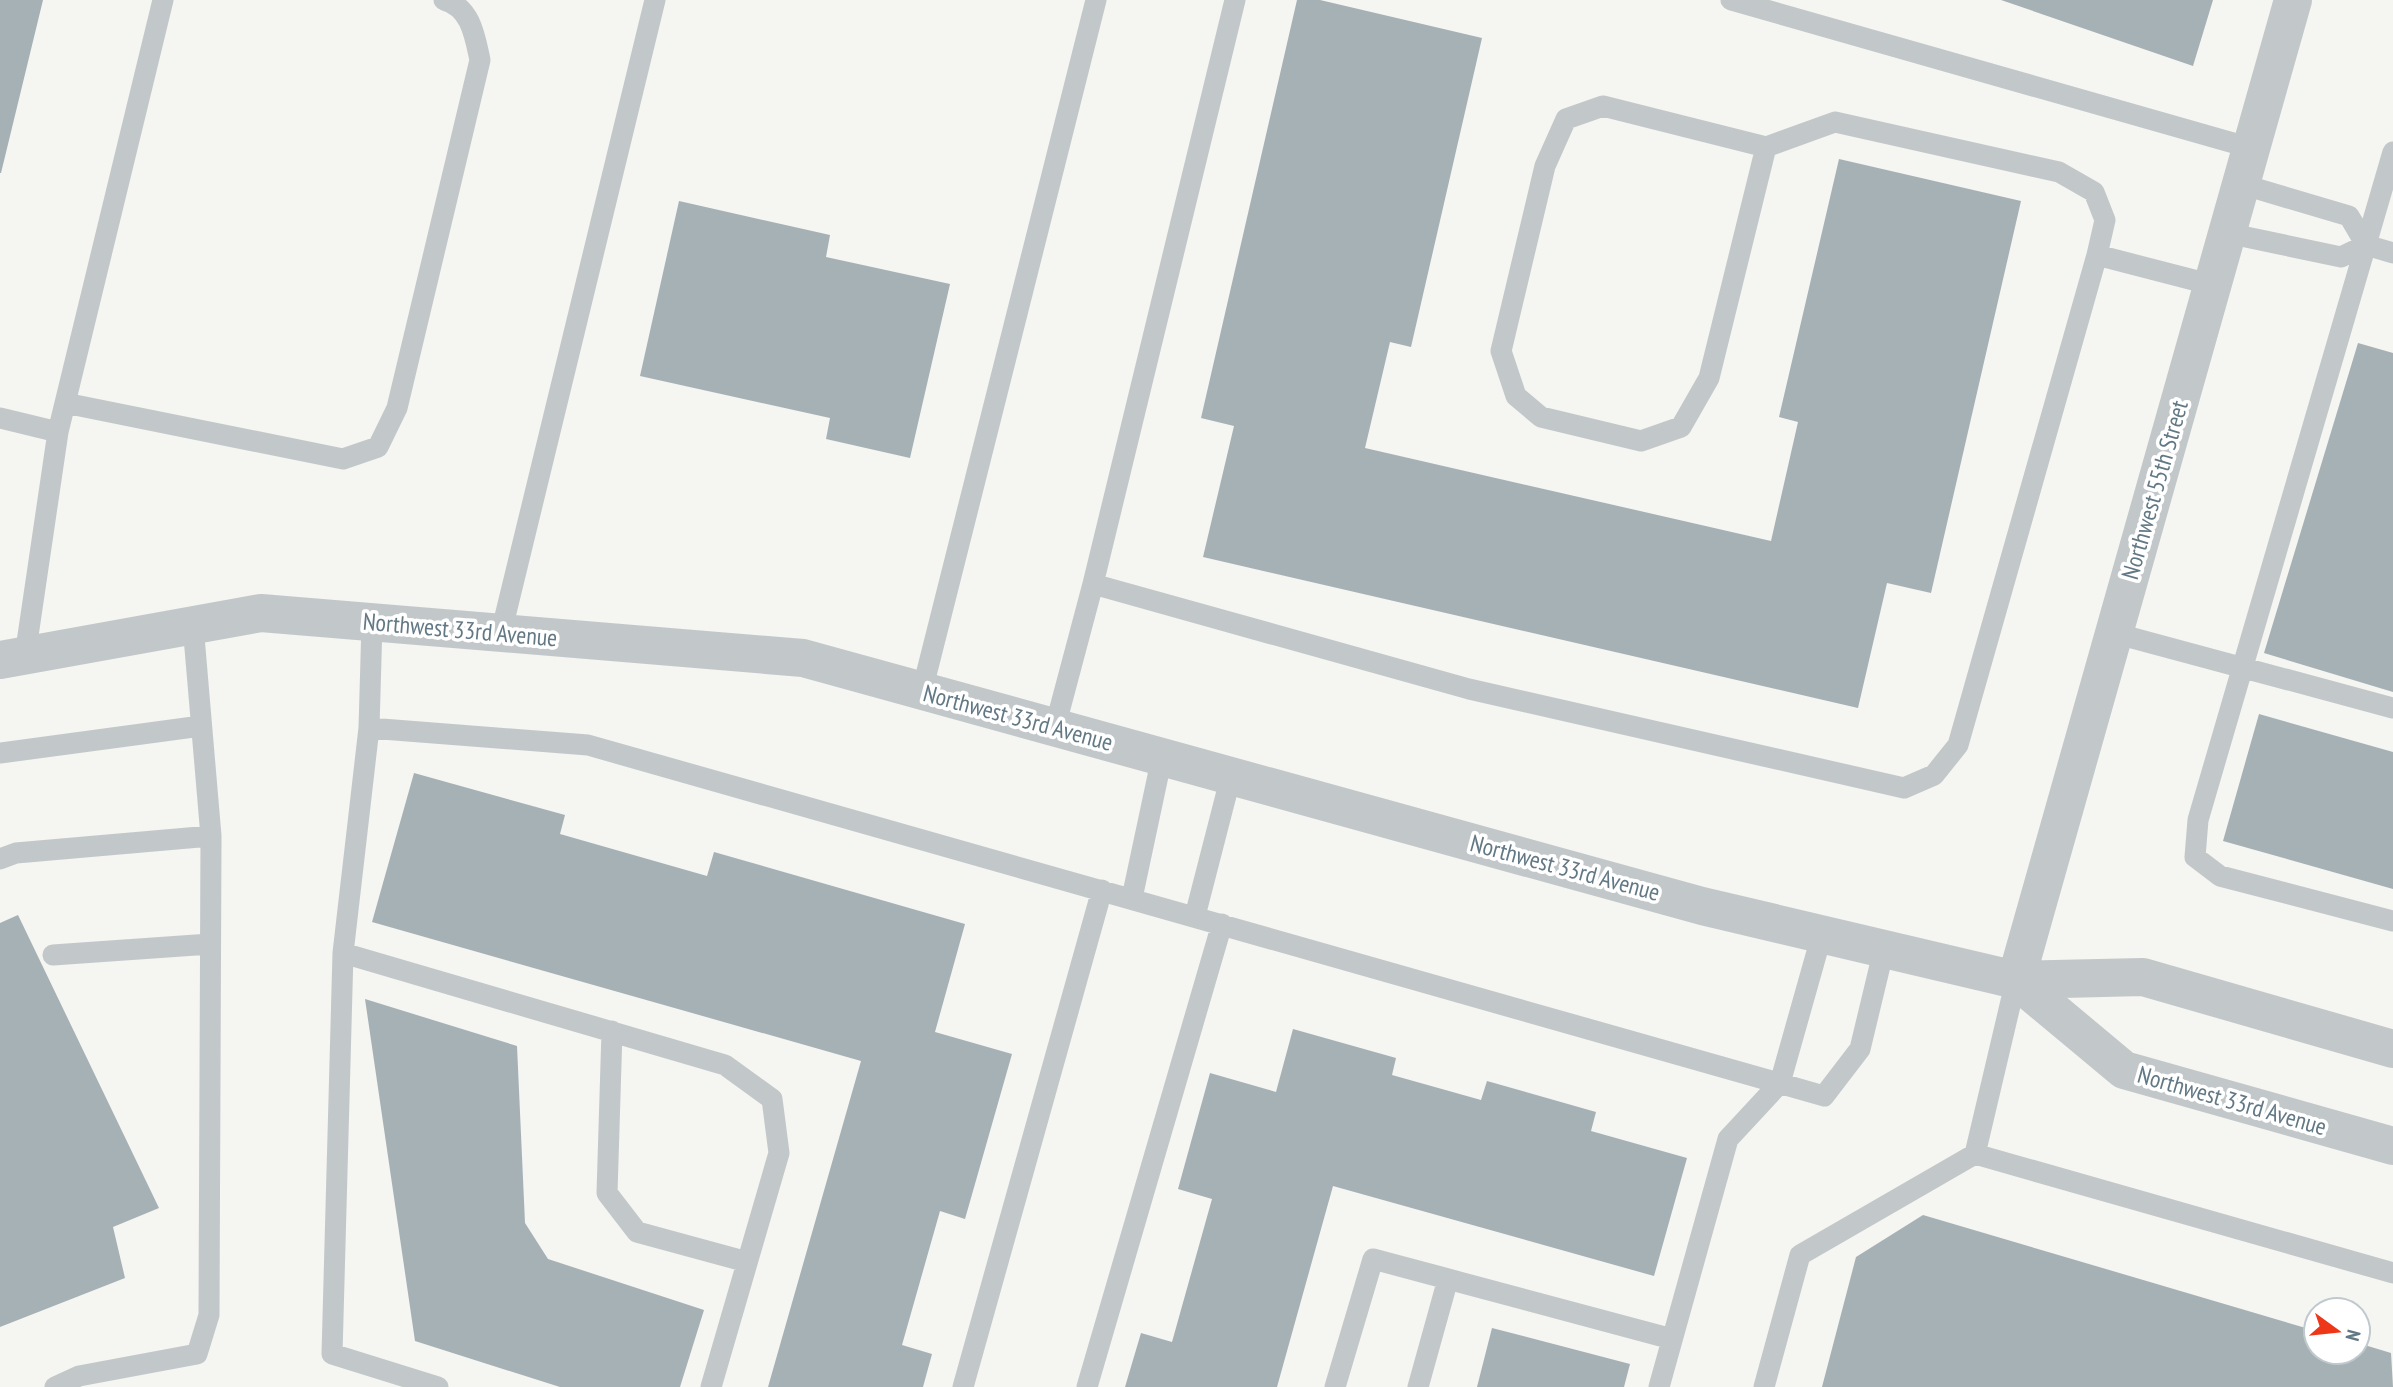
<svg xmlns="http://www.w3.org/2000/svg" width="2393" height="1387" viewBox="0 0 2393 1387" font-family="'PT Sans Narrow',sans-serif">
	<style>
		.building { fill: #a6b1b5 }
		.lines { fill: none; stroke-linecap: round; stroke-linejoin: round }
		.lane { stroke: #c2c7c9; stroke-width: 21 }
		.street { stroke: #c2c7c9; stroke-width: 38 }
		.labels { text-anchor: middle; stroke-width: 7; stroke-linejoin: round; paint-order: stroke }
		.street-label { font-size: 24px; fill: #627884; stroke: #fff }
	</style>
	<rect width="100%" height="100%" fill="#f5f5f1"/>
	<!-- building -->
	<path class="building" d="M 0,0 L 43,0 L 1,173 L 0,173 Z
		M 1297,0 L 1320,0 L 1482,38 L 1411,347 L 1390,342 L 1365,448 L 1771,541 L 1798,422 L 1779,417 L 1839,159 L 2021,201 L 1931,593 L 1887,583 L 1858,708 L 1203,557 L 1234,426 L 1201,418 Z
		M 2001,0 L 2213,0 L 2193,66 Z
		M 679,201 L 830,235 L 826,257 L 950,284 L 910,458 L 826,439 L 830,418 L 640,376 Z
		M 2358,343 L 2393,353 L 2393,692 L 2264,653 Z
		M 2259,714 L 2393,752 L 2393,889 L 2223,841 Z
		M 414,773 L 565,815 L 560,834 L 707,876 L 714,852 L 965,924 L 935,1032 L 1012,1054 L 965,1219 L 940,1211 L 902,1345 L 932,1354 L 923,1387 L 768,1387 L 861,1061 L 372,922 Z
		M 18,915 L 159,1208 L 113,1227 L 125,1278 L 0,1327 L 0,923 Z
		M 365,999 L 517,1046 L 525,1223 L 548,1259 L 704,1310 L 680,1387 L 560,1387 L 415,1341 Z
		M 1293,1029 L 1396,1058 L 1392,1075 L 1481,1100 L 1487,1081 L 1596,1112 L 1591,1131 L 1687,1158 L 1654,1276 L 1333,1186 L 1277,1387 L 1125,1387 L 1141,1333 L 1172,1342 L 1212,1199 L 1178,1189 L 1210,1073 L 1276,1092 Z
		M 1923,1215 L 2316,1331 L 2316,1352 L 2358,1352 L 2358,1343 L 2391,1353 L 2393,1387 L 1822,1387 L 1856,1257 Z
		M 1492,1328 L 1630,1364 L 1624,1387 L 1477,1387 Z"/>
	<g class="lines">
		<!-- lane -->
		<path class="lane" d="M 1235,0 L 1093,584 L 1469,689 L 1904,788 L 1934,775 L 1958,745 L 2097,255 L 2213,285
			M 1731,0 L 2251,148
			M 1766,147 L 1709,378 L 1681,427 L 1641,441 L 1541,417 L 1516,396 L 1501,351 L 1545,166 L 1566,119 L 1603,106 L 1766,147 L 1835,122 L 2059,172 L 2094,192 L 2105,220 L 2097,255
			M 2393,152 L 2198,820 L 2195,857 L 2220,876 L 2393,921
			M 2241,184 L 2349,216 L 2366,245
			M 2227,233 L 2341,257 L 2366,245 L 2393,253
			M 65,403 L 343,459 L 378,447 L 397,408 L 480,60 C 475,37 471,7 444,0
			M 0,418 L 58,432 L 25,656
			M 58,432 L 163,0
			M 372,623 L 369,728 L 588,745 L 1824,1096 L 1860,1049 L 1884,949
			M 501,633 L 655,0
			M 2114,633 L 2393,708
			M 922,691 L 1096,0
			M 1055,727 L 1093,584
			M 369,728 L 343,953 L 332,1354 L 438,1387
			M 0,753 L 201,726
			M 0,859 L 16,853 L 211,836
			M 1132,898 L 1162,757
			M 1195,916 L 1231,776
			M 343,953 L 725,1065 L 772,1099 L 779,1153 L 711,1387
			M 53,955 L 210,944
			M 612,1031 L 607,1193 L 637,1232 L 747,1262
			M 1975,1154 L 2393,1273
			M 55,1387 L 79,1376 L 197,1354 L 209,1315 L 211,836 L 193,625
			M 963,1387 L 1102,890
			M 1087,1387 L 1222,924
			M 1335,1387 L 1373,1259 L 1448,1279
			M 1418,1387 L 1448,1279 L 1672,1339
			M 1659,1387 L 1728,1139 L 1780,1083 L 1822,934
			M 1764,1387 L 1800,1255 L 1975,1154 L 2016,980"/>
		<!-- street -->
		<path class="street" d="M 0,660 L 261,613 L 803,658 L 1702,906 L 2016,980 L 2143,977 L 2393,1049
			M 2016,980 L 2293,0
			M 2016,980 L 2124,1070 L 2393,1146"/>
	</g>
	<g class="labels">
		<!-- street labels -->
		<g class="street-label">
			<text transform="translate(2155 490) rotate(-74)" y="8">Northwest 55th Street</text>
			<text transform="translate(460 630) rotate(5)" y="8">Northwest 33rd Avenue</text>
			<text transform="translate(1018 718) rotate(15)" y="8">Northwest 33rd Avenue</text>
			<text transform="translate(1565 868) rotate(15)" y="8">Northwest 33rd Avenue</text>
			<text transform="translate(2232 1101) rotate(16)" y="8">Northwest 33rd Avenue</text>
		</g>
	</g>
	<!-- north arrow -->
	<g transform="translate(2337 1331) rotate(105)"><circle r="33" fill="#ffffff" stroke="#c0c9ce" stroke-width="2"/>
	<path d="M0-5L12 26L0 18L-12 26Z" fill="#ee3618"/>
	<text y="-10" font-size="19" font-weight="bold" text-anchor="middle" fill="#627884">N</text>
	</g>
</svg>
